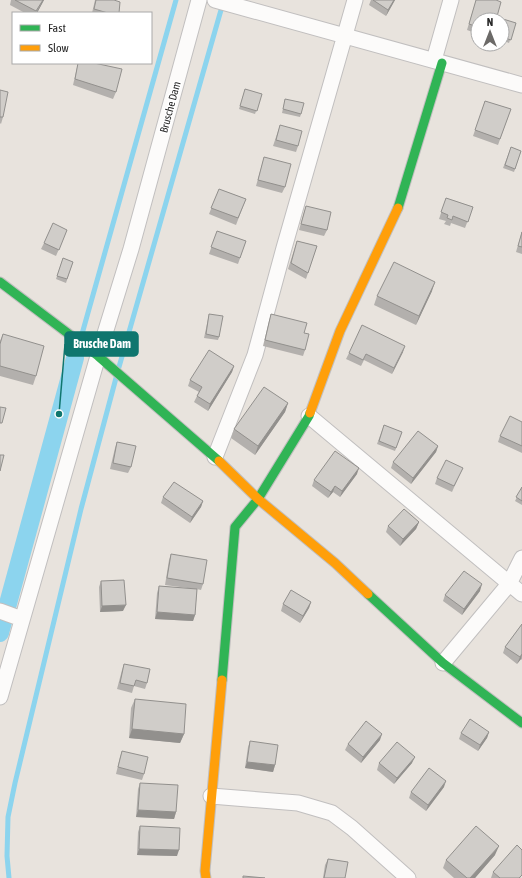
<svg xmlns="http://www.w3.org/2000/svg" width="522" height="878" viewBox="0 0 522 878" font-family="'Asap Condensed',sans-serif">
	<style>
		.lines { fill: none; stroke-linecap: round; stroke-linejoin: round }
		.stream { stroke: #8cd4ee; stroke-width: 5 }
		.canal { stroke: #8cd4ee; stroke-width: 18 }
		.street-casing { stroke: #c1bfbf; stroke-width: 17 }
		.fast-casing { stroke: #c1bfbf; stroke-width: 11 }
		.slow-casing { stroke: #c1bfbf; stroke-width: 11 }
		.street { stroke: #fcfbfa; stroke-width: 15 }
		.fast { stroke: #30b455; stroke-width: 9 }
		.slow { stroke: #ff9f0a; stroke-width: 9 }
		.wall { fill: #b3b0ad }
		.shaded-wall { fill: #92908d }
		.building { fill: #d0cdc9; stroke: #92908d }
		.labels { text-anchor: middle; stroke-width: 3; stroke-linejoin: round; paint-order: stroke }
		.street-label { font-size: 11px; fill: #292929; stroke: #fff }
		.leader { fill: none; stroke: #0f766e; stroke-width: 1.5 }
		.callout-dot { fill: #0f766e; stroke: #fff; stroke-width: 1.5 }
		.callout { fill: #0f766e; stroke: #0f766e; stroke-width: 1.5 }
		.callout-label { font-size: 12px; text-anchor: middle; font-weight: bold; fill: #fff }
	</style>
	<rect width="100%" height="100%" fill="#e8e3dd"/>
	<g class="lines">
		<!-- stream -->
		<path class="stream" d="M 82,334 L 176,0
			M 119,367 L 223,3
			M 9,878 L 7,856 L 8,817 L 15,783 L 81,509 L 116,378"/>
		<!-- canal -->
		<path class="canal" d="M 0,633 L 75,358"/>
		<!-- street casing -->
		<g class="street-casing">
			<path id="street" d="M 215,0 L 522,85
				M 434,60 L 451,0
				M 309,416 L 522,594
				M 215,457 L 255,355 L 284,248 L 355,0
				M 0,611 L 22,619
				M 443,663 L 509,584 L 522,558
				M 0,697 L 98,356 L 131,249 L 199,0
				M 211,796 L 298,803 L 332,813 L 352,828 L 408,878"/>
		</g>
		<!-- fast casing -->
		<g class="fast-casing">
			<path id="fast" d="M 398,208 L 442,63
				M 0,282 L 98,356 L 219,461
				M 368,594 L 443,663 L 522,723
				M 222,680 L 235,527 L 258,499 L 309,416 L 310,413"/>
		</g>
		<!-- slow casing -->
		<g class="slow-casing">
			<path id="slow" d="M 310,413 L 340,331 L 398,208
				M 219,461 L 258,499 L 335,563 L 368,594
				M 206,878 L 205,871 L 222,680"/>
		</g>
		<!-- street -->
		<use href="#street" class="street"/>
		<!-- fast -->
		<use href="#fast" class="fast"/>
		<!-- slow -->
		<use href="#slow" class="slow"/>
	</g>
	<!-- wall -->
	<path class="wall" d="M 11,0 L 44,0 L 37,13 L 25,13 L 10,5 Z
		M 95,0 L 114,0 L 119,13 L 92,13 Z
		M 371,0 L 395,0 L 386,16 L 369,5 Z
		M 476,0 L 496,0 L 478,20 L 478,34 L 467,30 Z
		M 502,22 L 516,23 L 509,43 L 502,40 Z
		M 78,63 L 94,63 L 116,92 L 113,99 L 73,85 Z
		M 245,89 L 262,94 L 255,114 L 239,109 Z
		M 0,90 L 3,117 L 1,124 L 0,123 Z
		M 285,99 L 301,114 L 300,117 L 282,113 Z
		M 485,101 L 511,109 L 498,145 L 473,136 Z
		M 280,125 L 298,146 L 296,152 L 273,146 Z
		M 511,147 L 521,151 L 514,172 L 503,168 Z
		M 264,157 L 285,187 L 282,193 L 256,186 Z
		M 219,189 L 246,199 L 236,225 L 209,214 Z
		M 446,198 L 473,207 L 465,228 L 451,223 L 450,226 L 444,224 L 446,221 L 439,219 Z
		M 306,206 L 327,230 L 324,236 L 299,230 L 304,212 Z
		M 67,230 L 56,256 L 41,249 L 44,243 Z
		M 217,231 L 246,241 L 238,264 L 209,254 Z
		M 522,231 L 522,254 L 516,252 Z
		M 297,241 L 317,246 L 306,279 L 288,269 Z
		M 63,258 L 73,262 L 66,283 L 56,279 Z
		M 432,291 L 416,325 L 374,305 L 377,296 Z
		M 209,314 L 219,337 L 218,340 L 204,338 Z
		M 271,314 L 304,333 L 305,350 L 303,356 L 263,346 L 269,321 Z
		M 3,334 L 36,376 L 33,385 L 0,376 L 0,341 Z
		M 403,352 L 392,374 L 364,360 L 361,366 L 346,359 L 349,353 Z
		M 234,366 L 232,372 L 208,411 L 194,402 L 199,392 L 188,386 L 190,380 Z
		M 288,403 L 285,412 L 255,455 L 231,438 L 234,429 Z
		M 522,422 L 522,453 L 498,442 L 500,436 Z
		M 384,425 L 402,432 L 395,451 L 377,444 Z
		M 117,442 L 131,467 L 128,473 L 110,469 L 115,448 Z
		M 438,446 L 436,452 L 411,484 L 391,468 L 393,462 Z
		M 463,468 L 460,474 L 452,492 L 435,484 L 437,478 Z
		M 357,474 L 340,497 L 333,492 L 328,498 L 312,486 L 314,480 Z
		M 522,487 L 522,505 L 515,501 Z
		M 163,497 L 203,501 L 201,507 L 190,523 L 161,503 Z
		M 419,522 L 416,529 L 400,546 L 386,532 L 388,526 Z
		M 171,554 L 203,584 L 201,590 L 197,589 L 195,615 L 193,621 L 155,619 L 157,593 L 159,586 L 195,589 L 165,585 L 169,560 Z
		M 101,581 L 123,611 L 100,612 L 99,587 Z
		M 480,591 L 462,615 L 443,601 L 445,595 Z
		M 311,602 L 309,608 L 300,623 L 281,611 L 283,604 Z
		M 522,624 L 522,660 L 521,659 L 517,664 L 503,653 L 505,647 Z
		M 124,664 L 147,683 L 145,689 L 134,686 L 132,693 L 117,689 L 122,670 Z
		M 135,699 L 184,734 L 180,743 L 129,738 L 131,708 Z
		M 489,732 L 487,738 L 478,751 L 459,739 L 461,733 Z
		M 380,740 L 361,763 L 345,750 L 348,744 Z
		M 250,741 L 275,765 L 273,772 L 245,768 L 248,747 Z
		M 122,751 L 144,774 L 142,780 L 116,774 L 120,757 Z
		M 379,763 L 412,763 L 394,784 L 377,770 Z
		M 140,783 L 176,812 L 174,819 L 136,817 L 138,789 Z
		M 444,787 L 426,811 L 409,798 L 411,792 Z
		M 140,826 L 177,856 L 137,855 L 138,832 Z
		M 495,855 L 475,878 L 454,878 L 443,868 L 446,860 Z
		M 328,859 L 345,878 L 323,878 L 325,865 Z
		M 493,872 L 522,878 L 491,878 Z"/>
	<!-- shaded-wall -->
	<path class="shaded-wall" d="M 43,0 L 44,0 L 37,13 L 36,13 Z
		M 394,0 L 395,0 L 386,16 L 388,10 Z
		M 435,282 L 432,291 L 416,325 L 419,316 Z
		M 405,346 L 403,352 L 392,374 L 394,368 Z
		M 234,366 L 232,372 L 208,411 L 210,404 Z
		M 288,403 L 285,412 L 255,455 L 258,446 Z
		M 438,446 L 436,452 L 411,484 L 413,478 Z
		M 359,468 L 357,474 L 340,497 L 342,491 Z
		M 335,486 L 333,492 L 328,498 L 331,492 Z
		M 203,501 L 201,507 L 190,523 L 192,517 Z
		M 419,522 L 416,529 L 400,546 L 403,539 Z
		M 482,584 L 480,591 L 462,615 L 464,609 Z
		M 311,602 L 309,608 L 300,623 L 303,616 Z
		M 126,605 L 123,611 L 100,612 L 102,606 Z
		M 157,612 L 195,615 L 193,621 L 155,619 Z
		M 522,654 L 521,659 L 517,664 L 520,657 Z
		M 132,729 L 184,734 L 180,743 L 129,738 Z
		M 489,732 L 487,738 L 478,751 L 480,745 Z
		M 382,734 L 380,740 L 361,763 L 363,757 Z
		M 415,757 L 412,763 L 394,784 L 397,778 Z
		M 247,762 L 275,765 L 273,772 L 245,768 Z
		M 446,781 L 444,787 L 426,811 L 428,805 Z
		M 138,810 L 176,812 L 174,819 L 136,817 Z
		M 499,846 L 495,855 L 475,878 L 470,878 Z
		M 139,849 L 179,850 L 177,856 L 137,855 Z"/>
	<!-- building -->
	<path class="building" d="M 15,0 L 43,0 L 36,11 Z
		M 96,0 L 114,0 L 120,2 L 119,13 L 108,13 L 94,9 Z
		M 373,0 L 394,0 L 388,10 Z
		M 476,0 L 496,0 L 501,2 L 496,20 L 478,20 L 478,27 L 469,24 Z
		M 503,19 L 516,23 L 511,40 L 502,37 L 502,22 Z
		M 78,63 L 94,63 L 122,69 L 116,92 L 75,79 Z
		M 245,89 L 262,94 L 257,111 L 240,106 Z
		M 0,90 L 8,92 L 3,117 L 0,117 Z
		M 285,99 L 304,103 L 301,114 L 283,109 Z
		M 485,101 L 511,109 L 500,139 L 475,130 Z
		M 280,125 L 302,131 L 298,146 L 276,140 Z
		M 511,147 L 521,151 L 515,169 L 505,165 Z
		M 264,157 L 291,164 L 285,187 L 258,180 Z
		M 219,189 L 246,199 L 238,218 L 211,208 Z
		M 446,198 L 473,207 L 468,222 L 453,216 L 452,220 L 447,218 L 448,215 L 441,212 Z
		M 306,206 L 331,212 L 327,230 L 301,224 Z
		M 53,223 L 67,230 L 59,250 L 44,243 Z
		M 217,231 L 246,241 L 240,258 L 211,247 Z
		M 522,232 L 522,247 L 518,246 Z
		M 297,241 L 317,246 L 308,273 L 291,263 Z
		M 63,258 L 73,262 L 67,279 L 57,276 Z
		M 394,262 L 435,282 L 419,316 L 377,296 Z
		M 209,314 L 223,316 L 219,337 L 206,334 Z
		M 271,314 L 307,323 L 304,333 L 309,334 L 305,350 L 265,340 Z
		M 362,325 L 405,346 L 394,368 L 366,354 L 363,360 L 349,353 Z
		M 3,334 L 44,346 L 36,376 L 0,366 L 0,344 Z
		M 209,350 L 234,366 L 210,404 L 197,396 L 202,387 L 190,380 Z
		M 264,387 L 288,403 L 258,446 L 234,429 Z
		M 0,407 L 6,408 L 2,423 L 0,423 Z
		M 510,416 L 522,422 L 522,446 L 500,436 Z
		M 384,425 L 402,432 L 396,448 L 379,441 Z
		M 418,431 L 438,446 L 413,478 L 393,462 Z
		M 117,442 L 136,446 L 131,467 L 113,463 Z
		M 335,451 L 359,468 L 342,491 L 335,486 L 331,492 L 314,480 Z
		M 0,455 L 4,455 L 0,471 Z
		M 446,460 L 463,468 L 454,486 L 437,478 Z
		M 174,482 L 203,501 L 192,517 L 163,497 Z
		M 522,487 L 522,501 L 516,497 Z
		M 404,509 L 419,522 L 403,539 L 388,526 Z
		M 171,554 L 207,560 L 203,584 L 167,578 Z
		M 464,571 L 482,584 L 464,609 L 445,595 Z
		M 124,580 L 126,605 L 102,606 L 101,581 Z
		M 159,586 L 197,589 L 195,615 L 157,612 Z
		M 291,590 L 311,602 L 303,616 L 283,604 Z
		M 522,624 L 522,654 L 520,657 L 505,647 Z
		M 124,664 L 150,669 L 147,683 L 136,680 L 134,686 L 120,683 Z
		M 135,699 L 186,704 L 184,734 L 132,729 Z
		M 470,719 L 489,732 L 480,745 L 461,733 Z
		M 366,721 L 382,734 L 363,757 L 348,744 Z
		M 250,741 L 278,745 L 275,765 L 247,762 Z
		M 397,742 L 415,757 L 397,778 L 379,763 Z
		M 122,751 L 148,757 L 144,774 L 118,767 Z
		M 429,768 L 446,781 L 428,805 L 411,792 Z
		M 140,783 L 178,785 L 176,812 L 138,810 Z
		M 140,826 L 180,828 L 179,850 L 139,849 Z
		M 476,826 L 499,846 L 470,878 L 467,878 L 446,860 Z
		M 517,845 L 522,850 L 522,875 L 519,878 L 500,878 L 493,872 Z
		M 328,859 L 348,862 L 345,878 L 324,878 Z
		M 243,876 L 265,878 L 243,878 Z"/>
	<g class="labels">
		<!-- street labels -->
		<g class="street-label">
			<text transform="translate(170 107) rotate(-75)" y="4">Brusche Dam</text>
		</g>
	</g>
	<!-- callouts -->
	<path class="leader" d="M59 414L65 344"/>
	<circle class="callout-dot" cx="59" cy="414" r="4"/>
	<rect class="callout" x="65" y="332" width="73" height="24" rx="4"/>
	<g class="callout-label">
		<text x="102" y="348">Brusche Dam</text>
	</g>
	<!-- legend -->
	<rect x="12" y="12" width="140" height="52" fill="#ffffff" stroke="#a9a9a9"/>
	<rect x="20" y="25" width="20" height="6" fill="#30b455" stroke="#a9a9a9"/>
	<text x="48" y="32" font-size="12" fill="#292929">Fast</text>
	<rect x="20" y="45" width="20" height="6" fill="#ff9f0a" stroke="#a9a9a9"/>
	<text x="48" y="52" font-size="12" fill="#292929">Slow</text>
	<!-- north arrow -->
	<g transform="translate(490 32)"><circle r="19" fill="#ffffff" stroke="#a9a9a9"/>
	<path d="M0-3L7 15L0 10L-7 15Z" fill="#6c6a68"/>
	<text y="-6" font-size="11" font-weight="bold" text-anchor="middle" fill="#292929">N</text>
	</g>
</svg>
